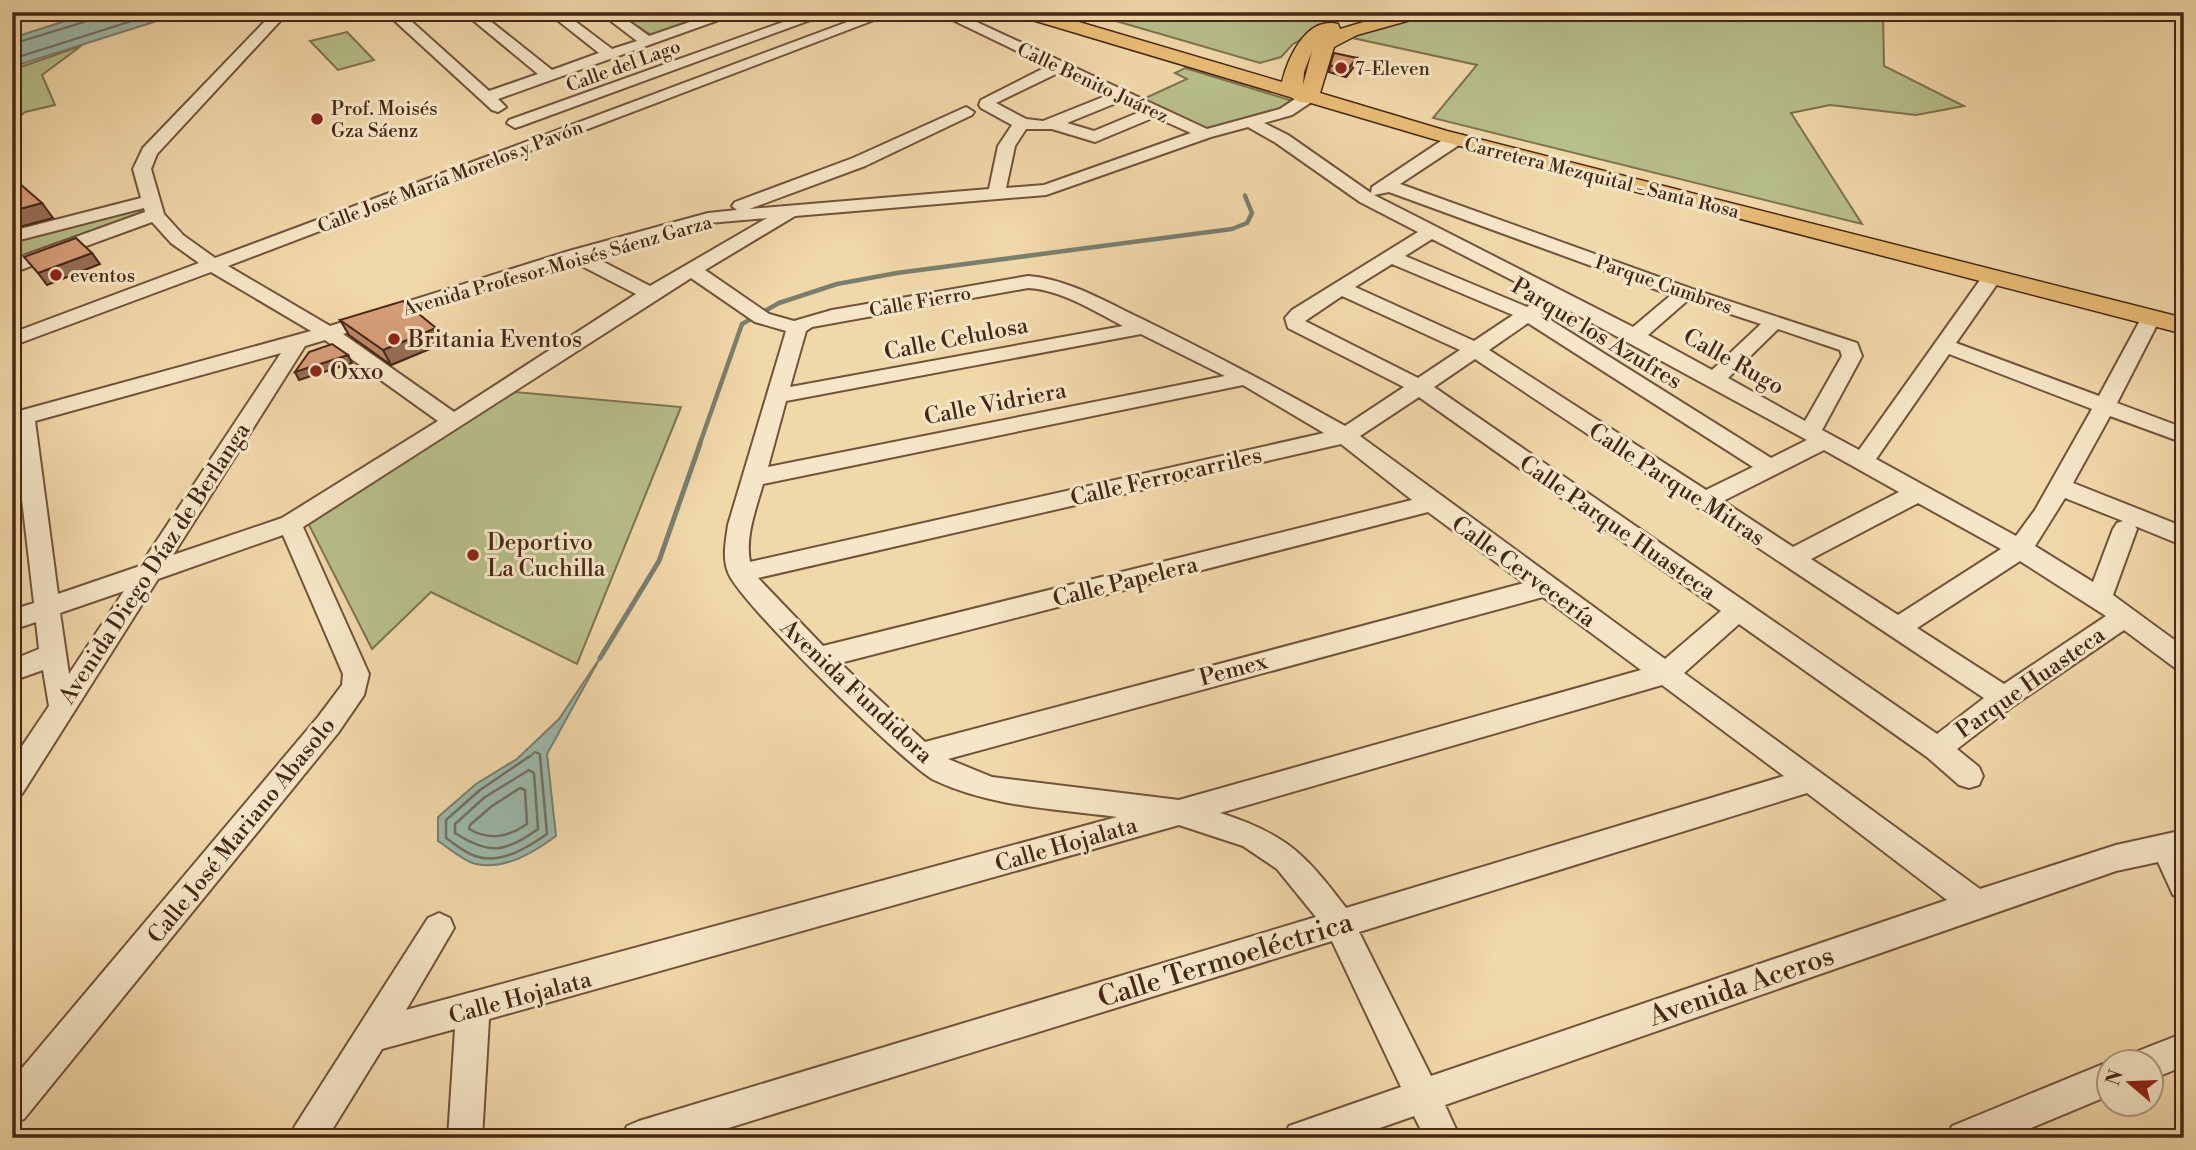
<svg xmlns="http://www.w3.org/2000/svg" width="2196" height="1150" viewBox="0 0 2196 1150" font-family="'Libre Bodoni',serif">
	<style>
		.green { fill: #b7bf8a; stroke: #7e7350; stroke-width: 2 }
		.water { fill: #9bb9ab; stroke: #797f6f; stroke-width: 2 }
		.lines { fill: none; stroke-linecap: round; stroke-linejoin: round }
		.shore-far1 { stroke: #707060; stroke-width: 2 }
		.shore { stroke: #707060; stroke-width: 2.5 }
		.stream-far2 { stroke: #797f6f; stroke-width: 3.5 }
		.stream-far1 { stroke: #797f6f; stroke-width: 4.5 }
		.stream { stroke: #797f6f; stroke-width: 5 }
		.minor-casing { stroke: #71533a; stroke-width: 4 }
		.major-casing { stroke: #462715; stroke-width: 3 }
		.minor { fill: #f6e6c7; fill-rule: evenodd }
		.major { fill: #e8bc74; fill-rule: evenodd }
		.wall { fill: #b98867; stroke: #462715; stroke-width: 2 }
		.shaded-wall { fill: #966f54; stroke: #462715; stroke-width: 2 }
		.building { fill: #d79e78; stroke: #462715; stroke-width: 2 }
		.poi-dot { fill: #8f2418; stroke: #f6e6c7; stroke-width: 2.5 }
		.labels { text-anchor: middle; stroke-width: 6; stroke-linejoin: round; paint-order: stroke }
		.far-street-label { font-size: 19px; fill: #462715; stroke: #f6e6c7 }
		.far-poi-label { font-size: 19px; fill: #462715; stroke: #f6e6c7; text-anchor: start }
		.street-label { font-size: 23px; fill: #462715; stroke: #f6e6c7 }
		.poi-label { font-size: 23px; fill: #462715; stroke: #f6e6c7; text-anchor: start }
		.near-street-label { font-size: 28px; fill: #462715; stroke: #f6e6c7 }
	</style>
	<rect width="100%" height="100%" fill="#f1d8a9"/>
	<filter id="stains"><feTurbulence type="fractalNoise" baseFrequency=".00286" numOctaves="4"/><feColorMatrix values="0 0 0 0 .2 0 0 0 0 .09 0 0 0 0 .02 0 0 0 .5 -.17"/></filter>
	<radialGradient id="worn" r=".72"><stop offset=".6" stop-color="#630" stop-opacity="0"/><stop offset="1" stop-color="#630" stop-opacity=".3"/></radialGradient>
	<!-- green -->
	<path class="green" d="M 616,12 L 719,12 L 651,35 Z
		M 1085,12 L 1332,12 L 1337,21 L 1293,44 L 1281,57 L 1260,63 Z
		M 1428,12 L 1883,12 L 1884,66 L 1964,106 L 1916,115 L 1830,105 L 1791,113 L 1862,224 L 1433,118 L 1477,65 L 1348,37 Z
		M 347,32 L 374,60 L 338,70 L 310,41 Z
		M 81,46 L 42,75 L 55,105 L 25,112 L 12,123 L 12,70 Z
		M 1185,68 L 1296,102 L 1276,111 L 1206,130 L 1141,100 L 1187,79 L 1175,73 Z
		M 136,208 L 142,213 L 12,261 L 12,239 Z
		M 515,392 L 681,407 L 577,664 L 431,592 L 372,649 L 306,519 L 332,507 Z"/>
	<!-- water -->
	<path class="water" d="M 93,12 L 185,12 L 12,67 L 12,38 Z
		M 600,658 L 547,754 L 556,836 C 533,853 505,870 476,864 C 463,861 449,848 438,841 L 438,817 L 476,784 L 517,759 L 559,719 Z"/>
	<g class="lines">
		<!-- shore-far1 -->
		<path class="shore-far1" d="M 12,44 L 84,22 L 89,12
			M 12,59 L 160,12
			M 528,758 L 535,752 L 540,754 L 540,758"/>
		<!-- shore -->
		<path class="shore" d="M 530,756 L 480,790 L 446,820 L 446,838 C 455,844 464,852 475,856 C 500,865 527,848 547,834 L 540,756
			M 529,770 L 534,773 L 538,829 C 505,853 489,855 455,833 L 455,824 L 485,797 Z
			M 520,788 L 525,790 L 527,824 C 508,837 490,841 469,829 L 470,825 L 492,806 Z"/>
		<!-- stream-far2 -->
		<path class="stream-far2" d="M 1245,195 L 1246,198"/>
		<!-- stream-far1 -->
		<path class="stream-far1" d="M 699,446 L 742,324 L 779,303 L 837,284 L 897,273 L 1232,229 L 1247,223 L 1252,213 L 1245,196"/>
		<!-- stream -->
		<path class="stream" d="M 600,658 L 659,561 L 700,444"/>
		<!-- minor casing -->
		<g class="minor-casing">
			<path id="minor" d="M 385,12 L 401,12 L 489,91 L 538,74 L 463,12 L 479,12 L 552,70 L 599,53 L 547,12 L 563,12 L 612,49 L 637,41 L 599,12 L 616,12 L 649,36 L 719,12 L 741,12 L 498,99 L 506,107 L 498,112 L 492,110 Z
				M 811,12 L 832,12 L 521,126 L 515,128 L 507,123 L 509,120 Z
				M 874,12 L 895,12 L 228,266 L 330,326 L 569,251 L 708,213 L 737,210 L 732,206 L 735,202 L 853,158 L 966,107 L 974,112 L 972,115 L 865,166 L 749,209 L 989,189 L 998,146 L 1012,125 L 981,108 L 979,105 L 981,100 L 1048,66 L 936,12 L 955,12 L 1207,129 L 1280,109 L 1301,95 L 1313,95 L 1315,98 L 1313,101 L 1292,115 L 1264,123 L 1288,135 L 1371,193 L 1372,187 L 1450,135 L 1462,135 L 1464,139 L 1462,143 L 1400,184 L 1692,289 L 1857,343 L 1862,356 L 1822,430 L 1859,450 L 1985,273 L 1992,271 L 2002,277 L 1956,343 L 2099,396 L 2144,313 L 2158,313 L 2161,317 L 2117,403 L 2184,428 L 2184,443 L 2110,416 L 2073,483 L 2184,527 L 2184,546 L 2135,526 L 2137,529 L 2113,595 L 2184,647 L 2184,671 L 2175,668 L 2124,630 L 2013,706 L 1957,749 L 1979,767 L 1983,776 L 1979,785 L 1969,788 L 1959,785 L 1927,757 L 1739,624 L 1684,673 L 1980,889 L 2116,845 L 2184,830 L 2184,899 L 2173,895 L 2158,862 L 2116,871 L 1445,1105 L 1460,1138 L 1425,1138 L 1414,1116 L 1351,1138 L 1284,1138 L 1289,1126 L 1401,1087 L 1332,941 L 696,1138 L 622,1138 L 627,1126 L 639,1121 L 1316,917 L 1277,869 L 1243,846 L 1179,825 L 489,1019 L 482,1138 L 448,1138 L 455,1029 L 382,1049 L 327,1138 L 290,1138 L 295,1126 L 428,918 L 439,913 L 450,918 L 454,928 L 406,1010 L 1117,817 C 1055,809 991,807 934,780 C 906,766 736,599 728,572 C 722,557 726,541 728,525 L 786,331 L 755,322 L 691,278 L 303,527 L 369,674 L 364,695 L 338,733 L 24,1119 L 12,1124 L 12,1080 L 318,717 L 342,685 L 343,674 L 283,535 L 158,579 L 22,794 L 12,797 L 12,761 L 49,706 L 43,670 L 12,681 L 12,660 L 39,649 L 36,622 L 12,630 L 12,610 L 34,603 L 12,413 L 311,331 L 211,272 L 12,346 L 12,333 L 199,263 L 171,243 L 152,222 L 12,273 L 12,260 L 145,212 L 144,208 L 12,242 L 12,231 L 141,198 L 133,169 L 143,148 L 270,16 L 275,15 L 282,19 L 157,154 L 151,169 L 164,214 L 183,235 L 215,258 ZM 1060,72 L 1108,95 L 1043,121 L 1026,119 L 996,103 ZM 1121,101 L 1142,111 L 1094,131 L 1067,123 ZM 1155,117 L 1191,133 L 1044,185 L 1006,188 L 1015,146 L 1026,129 L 1052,129 L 1095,142 ZM 1248,127 L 1276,143 L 1360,202 L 1418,232 L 1292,310 L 1285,318 L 1288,328 L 1404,387 L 1345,426 C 1278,388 1211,353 1142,319 C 1106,302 1068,279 1028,276 L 832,310 L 794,321 L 769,314 L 705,270 L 795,216 L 1046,195 L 1211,137 ZM 1389,192 L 1671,295 L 1633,327 L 1374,195 ZM 767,218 L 650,286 L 592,256 L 709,223 ZM 1432,239 L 1543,296 L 1527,307 L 1405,256 ZM 574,262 L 636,294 L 454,412 L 343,334 ZM 1392,264 L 1513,315 L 1474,341 L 1355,287 ZM 1028,288 C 1062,290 1094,311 1123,326 L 790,387 L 806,331 L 812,327 ZM 1342,296 L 1460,350 L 1418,378 L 1305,321 ZM 1688,300 L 1761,324 L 1712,370 L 1648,335 ZM 1557,304 L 1807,440 L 1771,458 L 1541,314 ZM 1528,323 L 1753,467 L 1706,490 L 1489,350 ZM 1778,329 L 1840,350 L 1842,356 L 1805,421 L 1728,378 ZM 1141,334 L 1225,376 L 768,467 L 786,401 ZM 325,340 L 438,421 L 282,518 L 173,555 L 305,346 ZM 281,353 L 140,566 L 58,594 L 35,421 ZM 1949,354 L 2092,409 L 2035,510 L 2016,536 L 1876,459 ZM 1475,359 L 1984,698 L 1937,734 L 1434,387 ZM 1243,385 L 1324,433 L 750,562 C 745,536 756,509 763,484 ZM 1419,397 L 1721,611 L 1665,659 L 1360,436 ZM 1341,444 L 1412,500 L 823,646 L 758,578 ZM 1824,450 L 1899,492 L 1793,547 L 1723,501 ZM 2065,498 L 2123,521 L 2117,523 L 2113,529 L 2093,582 L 2035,546 ZM 1918,503 L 2001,549 L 1898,615 L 1811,559 ZM 1428,512 L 1524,583 L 925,742 L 840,663 ZM 2020,561 L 2106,616 L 2004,684 L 1917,628 ZM 124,591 L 69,674 L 60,613 ZM 1543,597 L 1641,670 L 1179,800 L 992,777 L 948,759 ZM 1662,685 L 1784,776 L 1346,908 C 1305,854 1286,834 1220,813 ZM 1807,793 L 1947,900 L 1431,1076 L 1359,932 Z
				M 2184,1033 L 2184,1066 L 2150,1080 L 2150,1062 L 2133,1062 L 2138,1051 Z
				M 2108,1062 L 2108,1096 L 2007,1138 L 1947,1138 L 1952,1126 Z"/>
		</g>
		<!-- major casing -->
		<g class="major-casing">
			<path id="major" d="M 1016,12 L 1045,12 L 1282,82 C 1288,58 1306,16 1338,24 L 1340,29 L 1397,12 L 1428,12 L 1425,16 L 1357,35 L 1334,47 L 1320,93 L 1447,131 L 2184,318 L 2184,334 L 1433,139 L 1311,103 L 1300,102 L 1290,97 L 1019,16 ZM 1312,51 L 1303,85 L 1304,72 Z"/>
		</g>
		<!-- minor -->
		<use href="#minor" class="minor"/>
		<!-- major -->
		<use href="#major" class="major"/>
	</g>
	<!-- wall -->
	<path class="wall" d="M 1357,58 L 1355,65 L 1346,77 L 1329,72 L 1330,65 Z
		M 340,320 L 436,328 L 444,343 L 391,365 L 349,335 Z"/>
	<!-- shaded-wall -->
	<path class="shaded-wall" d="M 1357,58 L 1355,65 L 1346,77 L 1347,70 Z
		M 42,203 L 53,218 L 12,229 L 12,211 Z
		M 92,253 L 100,264 L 47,285 L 38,273 Z
		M 436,328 L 444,343 L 391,365 L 383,350 Z
		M 348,355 L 352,363 L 299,380 L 295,372 Z"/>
	<!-- building -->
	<path class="building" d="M 1334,53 L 1357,58 L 1347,70 L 1330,65 Z
		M 12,177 L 42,203 L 12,211 Z
		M 76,238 L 92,253 L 38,273 L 24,257 Z
		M 403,301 L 436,328 L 383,350 L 340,320 Z
		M 332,344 L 348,355 L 295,372 L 309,352 Z"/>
	<!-- markers -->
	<g class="poi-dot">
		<circle cx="1341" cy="68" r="7"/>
		<circle cx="317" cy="119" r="7"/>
		<circle cx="56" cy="275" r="7"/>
		<circle cx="394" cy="339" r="7"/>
		<circle cx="316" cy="371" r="7"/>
		<circle cx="473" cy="555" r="7"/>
	</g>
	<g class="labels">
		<!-- far-street labels -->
		<g class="far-street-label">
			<text transform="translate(623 65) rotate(-20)" y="7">Calle del Lago</text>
			<text transform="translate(1093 82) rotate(25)" y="7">Calle Benito Juárez</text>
			<text transform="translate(450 176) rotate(-21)" y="7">Calle José María Morelos y Pavón</text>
			<text transform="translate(1602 177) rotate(14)" y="7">Carretera Mezquital - Santa Rosa</text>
			<text transform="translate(557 265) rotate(-16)" y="7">Avenida Profesor Moisés Sáenz Garza</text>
			<text transform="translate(1664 284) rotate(19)" y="7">Parque Cumbres</text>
			<text transform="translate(920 301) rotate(-10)" y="7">Calle Fierro</text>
		</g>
		<!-- far-poi labels -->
		<g class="far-poi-label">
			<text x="1355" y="75">7-Eleven</text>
			<text x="331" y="115">Prof. Moisés<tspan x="331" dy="22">Gza Sáenz</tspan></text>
			<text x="70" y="282">eventos</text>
		</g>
		<!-- street labels -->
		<g class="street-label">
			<text transform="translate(1597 333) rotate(31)" y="8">Parque los Azufres</text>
			<text transform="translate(956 338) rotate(-11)" y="8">Calle Celulosa</text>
			<text transform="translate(1734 361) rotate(29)" y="8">Calle Rugo</text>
			<text transform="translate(995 403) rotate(-11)" y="8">Calle Vidriera</text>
			<text transform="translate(1166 476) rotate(-13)" y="8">Calle Ferrocarriles</text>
			<text transform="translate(1677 484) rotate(33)" y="8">Calle Parque Mitras</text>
			<text transform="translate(1618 527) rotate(35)" y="8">Calle Parque Huasteca</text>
			<text transform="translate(154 563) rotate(-57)" y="8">Avenida Diego Díaz de Berlanga</text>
			<text transform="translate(1524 571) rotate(36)" y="8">Calle Cervecería</text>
			<text transform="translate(1125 581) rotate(-14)" y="8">Calle Papelera</text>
			<text transform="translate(1233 669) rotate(-15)" y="8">Pemex</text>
			<text transform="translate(2030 682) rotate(-35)" y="8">Parque Huasteca</text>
			<text transform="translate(857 691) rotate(43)" y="8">Avenida Fundidora</text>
			<text transform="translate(241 830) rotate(-51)" y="8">Calle José Mariano Abasolo</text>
			<text transform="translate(1066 844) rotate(-16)" y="8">Calle Hojalata</text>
			<text transform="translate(520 997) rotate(-15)" y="8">Calle Hojalata</text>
		</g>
		<!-- poi labels -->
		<g class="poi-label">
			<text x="408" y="347">Britania Eventos</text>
			<text x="330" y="379">Oxxo</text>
			<text x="487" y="550">Deportivo<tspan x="487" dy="26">La Cuchilla</tspan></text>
		</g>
		<!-- near-street labels -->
		<g class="near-street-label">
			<text transform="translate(1225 959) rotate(-17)" y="10">Calle Termoeléctrica</text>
			<text transform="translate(1741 985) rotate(-19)" y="10">Avenida Aceros</text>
		</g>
	</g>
	<!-- margin -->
	<rect width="2196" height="1150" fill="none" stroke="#f1d8a9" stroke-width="42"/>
	<rect x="14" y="14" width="2168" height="1122" fill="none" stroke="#462715" stroke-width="3.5"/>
	<rect x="21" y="21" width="2154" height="1108" fill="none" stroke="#462715" stroke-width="2"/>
	<!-- north arrow -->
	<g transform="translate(2130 1083) rotate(289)"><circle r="33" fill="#f6e6c7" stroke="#b09a80" stroke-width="2"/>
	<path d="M0-5L12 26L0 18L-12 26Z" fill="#8f2418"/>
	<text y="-10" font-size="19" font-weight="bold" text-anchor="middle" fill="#462715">N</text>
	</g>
	<rect width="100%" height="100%" filter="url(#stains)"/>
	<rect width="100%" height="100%" fill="url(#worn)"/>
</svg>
